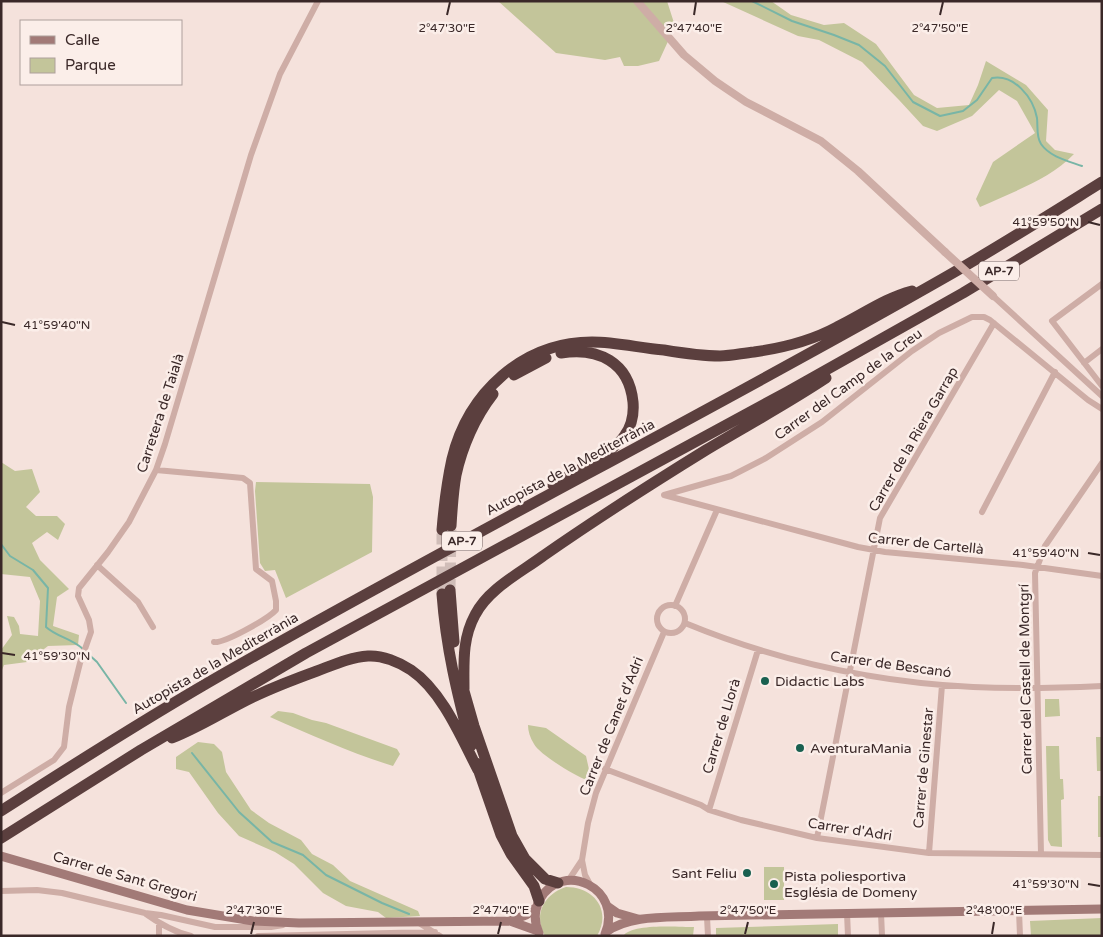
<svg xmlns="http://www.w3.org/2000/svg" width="1103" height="937" viewBox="0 0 1103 937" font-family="'Varela Round',sans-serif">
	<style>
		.green { fill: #c3c59a }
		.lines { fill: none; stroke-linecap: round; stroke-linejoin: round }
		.stream { stroke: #78b5a6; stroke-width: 2 }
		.motorway-tunnel { stroke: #d0bdb8; stroke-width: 11; stroke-dasharray: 11 5.5; stroke-linecap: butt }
		.minor { stroke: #ceada6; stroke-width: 6 }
		.tertiary { stroke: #ceada6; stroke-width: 8 }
		.secondary { stroke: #a27a77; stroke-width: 9 }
		.motorway { stroke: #5b3f3e; stroke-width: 11 }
		.tertiary-bridge { stroke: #ceada6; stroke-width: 8 }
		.ticks { fill: none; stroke: #3a2828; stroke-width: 2 }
		.poi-dot { fill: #196050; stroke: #fbeee9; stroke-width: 2 }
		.labels { text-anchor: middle; stroke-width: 5; stroke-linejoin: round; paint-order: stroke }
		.shield { fill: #fbeee9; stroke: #746362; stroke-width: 1 }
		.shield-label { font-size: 12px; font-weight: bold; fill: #3a2828 }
		.street-label { font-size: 14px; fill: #3a2828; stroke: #fbeee9 }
		.poi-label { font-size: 14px; fill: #3a2828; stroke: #fbeee9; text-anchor: start }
		.ticks-label { font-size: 12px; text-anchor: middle; fill: #3a2828; stroke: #fbeee9; stroke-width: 5; stroke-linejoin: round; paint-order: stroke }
	</style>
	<rect width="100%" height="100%" fill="#f5e2dc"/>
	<!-- green -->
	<path class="green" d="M 498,1 L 667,1 L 675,26 L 659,61 L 638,66 L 624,66 L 620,57 L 605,60 L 556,53 Z
		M 721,1 L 771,1 L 791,15 L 824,25 L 844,23 L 876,44 L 914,95 L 937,108 L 969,105 L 978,85 L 986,61 L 1026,85 L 1048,110 L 1046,141 L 1055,150 L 1074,154 C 1049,180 1012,192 980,207 L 976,199 L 993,162 L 1035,133 L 1017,101 L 999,90 L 972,116 L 937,131 L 923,126 L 899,100 L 862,62 L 819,40 L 798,36 Z
		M 1,462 L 15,471 L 32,469 L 40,492 L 26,507 L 36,516 L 57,516 L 65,524 L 58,540 L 47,532 L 32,543 L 40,560 L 69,589 L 57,597 L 53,626 L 79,635 L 78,645 L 48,646 L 27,662 L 4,665 L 2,670 L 1,650 L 12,635 L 7,616 L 14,617 L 19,626 L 20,634 L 38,636 L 40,601 L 30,577 L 1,574 Z
		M 256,482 L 370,484 L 373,497 L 372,552 L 286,598 L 275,570 L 265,571 L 260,563 L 255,491 Z
		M 1045,699 L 1059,699 L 1060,716 L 1045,717 Z
		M 278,711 L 293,713 L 312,720 L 326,723 L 397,749 L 400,754 L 393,766 C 351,753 311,735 270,717 Z
		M 528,725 L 546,728 L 586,756 L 590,774 L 587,780 C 575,776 539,754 534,744 C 530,738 528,731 528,725 Z
		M 1096,737 L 1102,737 L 1102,771 L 1097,771 Z
		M 198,742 L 214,744 L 222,752 L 226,772 L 251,810 L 269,823 L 301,840 L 312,854 L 333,865 L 350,881 L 418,911 L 420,916 L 386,918 L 378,912 L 346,906 L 323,893 L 294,864 L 275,852 L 239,836 L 218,813 L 189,772 L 176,769 L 176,757 Z
		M 1046,746 L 1059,746 L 1060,779 L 1063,779 L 1064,799 L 1061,800 L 1062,847 L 1051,846 L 1048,840 Z
		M 1098,796 L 1102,796 L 1102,837 L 1098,837 Z
		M 764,867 L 784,867 L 784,900 L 764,900 Z
		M 566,887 C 594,887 612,910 597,936 L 545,936 C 533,915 544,894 566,887 Z
		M 1102,918 L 1102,936 L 1031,936 L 1030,921 Z
		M 838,924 L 838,936 L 716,936 L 716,928 Z
		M 694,927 L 693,936 L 623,936 C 632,923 679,927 694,927 Z"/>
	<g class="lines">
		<!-- stream -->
		<path class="stream" d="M 752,1 L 792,21 L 834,35 L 859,45 L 885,66 L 913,102 L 940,116 L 963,111 L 977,100 L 992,78 C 1014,74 1033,97 1037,118 C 1038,126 1036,137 1041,144 C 1050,157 1068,161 1082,166
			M 1,544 L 10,556 L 33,570 L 48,588 L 46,627 C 57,637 71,638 83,649
			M 86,652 L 97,662 L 126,703
			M 192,753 L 239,812 L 272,842 L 303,855 L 326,875 L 382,903 L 409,914"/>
		<!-- motorway-tunnel -->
		<path class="motorway-tunnel" d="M 450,590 L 451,526
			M 442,594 L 442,530"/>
		<!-- minor -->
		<path class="minor" d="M 1102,284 L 1052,321 L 1102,386
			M 993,296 L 1102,396
			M 1084,363 L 1102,349
			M 156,470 L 243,478 L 250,483 L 256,569 L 272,581 L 276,601 L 276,610 C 268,619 223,644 214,642
			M 664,495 L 731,476 L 766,458 L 822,422 L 912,351 L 939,333 L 972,317 L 984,317 L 990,320 L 1088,400 L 1102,409
			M 664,495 L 858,547 L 885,552 L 1023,565 L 1102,576
			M 982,512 L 1055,372
			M 97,565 L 138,602 L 153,627
			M657 619a14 14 0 1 1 28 0a14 14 0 1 1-28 0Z
			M 675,606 L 717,510
			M 685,623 C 777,661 873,682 973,687 C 1016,689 1059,688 1102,686
			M 605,769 L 701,805 L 709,810 L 741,820 L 817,838 L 929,853 L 1102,855
			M 1,793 L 54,760 L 64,747 L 69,707 L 80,663 L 91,632 L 89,620 L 78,596 L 79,588 L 108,552 L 129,522 L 156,470 L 165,444 L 251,155 L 280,74 L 318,1
			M 709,810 L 758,650
			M 817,838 L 880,518 L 994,323
			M 929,853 L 942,685
			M 1041,854 L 1035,573 L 1045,546 L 1102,463
			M 568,881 L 582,860
			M 591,886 L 585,875 L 582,860 L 588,823 L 596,793 L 664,632
			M 1,891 L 37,890 L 62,893 L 145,913 L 161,915 L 215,927 L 271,927 L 283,925
			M 1019,911 L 1020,936
			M 847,913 L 848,936
			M 881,913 L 882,936
			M 146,914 C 160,924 174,932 191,936
			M 707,917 L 708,936
			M 159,923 L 159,936
			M 419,923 L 440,936
			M 258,936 L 435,932"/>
		<!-- tertiary -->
		<path class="tertiary" d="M 637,1 L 684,55 L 715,81 L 746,102 L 821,141 L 858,171 L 945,252"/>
		<!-- secondary -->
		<path class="secondary" d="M 1,856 L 187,910 L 253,921 L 299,923 L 510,921 L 538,931
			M 607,906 L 617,913 L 638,919
			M 510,921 L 526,915 L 537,907
			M 606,932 C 631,914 670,918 699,916 L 1102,909
			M 539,933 C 534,922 534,910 540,899 C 563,859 624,889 605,934"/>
		<!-- motorway -->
		<path class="motorway" d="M 514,375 L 546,358
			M 553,485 C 572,473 614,453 625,435 C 632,425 634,414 633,402 C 629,362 598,347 561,353
			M 451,526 C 452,509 453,492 456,475 C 462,447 475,417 493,394
			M 442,530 C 444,506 447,482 452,459 C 468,393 523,342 592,342 C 616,342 640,348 664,350 C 682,353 702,356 720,356 C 731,356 743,353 754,352 C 783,348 811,341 837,327 C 862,315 885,298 912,291
			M 450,590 L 454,642
			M 442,594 C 446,648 457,693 471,746
			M 462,684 L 474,726 L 512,836 L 525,859 L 545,879 L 558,883
			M 464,689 C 464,663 462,639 475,615 C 488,589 520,573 543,556 C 596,519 651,484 706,450 C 746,426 787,404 826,378
			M 172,738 C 200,727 226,710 253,697 C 274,687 295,679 317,671 C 333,665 350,657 368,656 C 382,655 399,662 411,670 C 442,691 461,737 478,770
			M 476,763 L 501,835 L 511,854 L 534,886 L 539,901
			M 1,811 C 74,764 148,717 223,674 C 461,538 706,414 944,278 C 997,248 1049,215 1102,182
			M 1,838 L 141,750 L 306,653 L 787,392 L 963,293 L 1102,209"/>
		<!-- tertiary-bridge -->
		<path class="tertiary-bridge" d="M 945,252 L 993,296"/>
	</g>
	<!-- ticks -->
	<path class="ticks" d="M 447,15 L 450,2M 694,15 L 696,2M 940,15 L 943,2M 1088,222 L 1100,225M 2,322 L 15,325M 1088,553 L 1100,555M 2,653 L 15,655M 1088,884 L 1100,886M 251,934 L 254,922M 498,934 L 501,922M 745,934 L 748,922M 992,934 L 994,922"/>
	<!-- markers -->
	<g class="poi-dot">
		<circle cx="765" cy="681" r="5"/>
		<circle cx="800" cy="748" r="5"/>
		<circle cx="747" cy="873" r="5"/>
		<circle cx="774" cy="884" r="5"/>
	</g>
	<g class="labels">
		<!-- shield labels -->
		<g class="shield">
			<rect x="979" y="261.5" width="40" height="19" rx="4"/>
			<rect x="442" y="531.5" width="40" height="19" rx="4"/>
		</g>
		<g class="shield-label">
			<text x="999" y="275">AP-7</text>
			<text x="462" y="545">AP-7</text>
		</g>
		<!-- street labels -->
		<g class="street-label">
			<text transform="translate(848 384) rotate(-36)" y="5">Carrer del Camp de la Creu</text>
			<text transform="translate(160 413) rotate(-72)" y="5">Carretera de Taialà</text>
			<text transform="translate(913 439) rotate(-60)" y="5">Carrer de la Riera Garrap</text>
			<text transform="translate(570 467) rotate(-28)" y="5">Autopista de la Mediterrània</text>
			<text transform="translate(926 543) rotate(6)" y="5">Carrer de Cartellà</text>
			<text transform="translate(215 663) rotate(-30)" y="5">Autopista de la Mediterrània</text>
			<text transform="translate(891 664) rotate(8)" y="5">Carrer de Bescanó</text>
			<text transform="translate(1025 679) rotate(-91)" y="5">Carrer del Castell de Montgrí</text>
			<text transform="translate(611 726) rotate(-68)" y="5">Carrer de Canet d'Adri</text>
			<text transform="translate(721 726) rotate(-73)" y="5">Carrer de Llorà</text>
			<text transform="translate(923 768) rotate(-85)" y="5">Carrer de Ginestar</text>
			<text transform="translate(850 829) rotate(9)" y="5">Carrer d'Adri</text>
			<text transform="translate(125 876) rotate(16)" y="5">Carrer de Sant Gregori</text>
		</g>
		<!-- poi labels -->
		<g class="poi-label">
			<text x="775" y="686">Didactic Labs</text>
			<text x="810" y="753">AventuraMania</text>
			<text x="737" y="878" text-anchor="end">Sant Feliu</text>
			<text x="784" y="881">Pista poliesportiva<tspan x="784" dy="16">Església de Domeny</tspan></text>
		</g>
	</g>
	<g class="ticks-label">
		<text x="447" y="32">2°47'30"E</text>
		<text x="694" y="32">2°47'40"E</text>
		<text x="940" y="32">2°47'50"E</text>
		<text x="1046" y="226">41°59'50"N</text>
		<text x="57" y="329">41°59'40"N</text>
		<text x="1046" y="557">41°59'40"N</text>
		<text x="57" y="660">41°59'30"N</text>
		<text x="1046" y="888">41°59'30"N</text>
		<text x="254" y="914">2°47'30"E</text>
		<text x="501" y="914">2°47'40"E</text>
		<text x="748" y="914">2°47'50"E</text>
		<text x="994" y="914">2°48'00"E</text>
	</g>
	<!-- border -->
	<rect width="1103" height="937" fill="none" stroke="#3a2828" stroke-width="5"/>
	<!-- legend -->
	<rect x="20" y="20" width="162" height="65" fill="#fbeee9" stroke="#ae9f9c"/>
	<rect x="30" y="36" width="25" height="8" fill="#a27a77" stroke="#ae9f9c"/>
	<text x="65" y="45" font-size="15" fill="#3a2828">Calle</text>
	<rect x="30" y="58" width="25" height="15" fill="#c3c59a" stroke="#ae9f9c"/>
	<text x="65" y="70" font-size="15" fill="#3a2828">Parque</text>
</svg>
